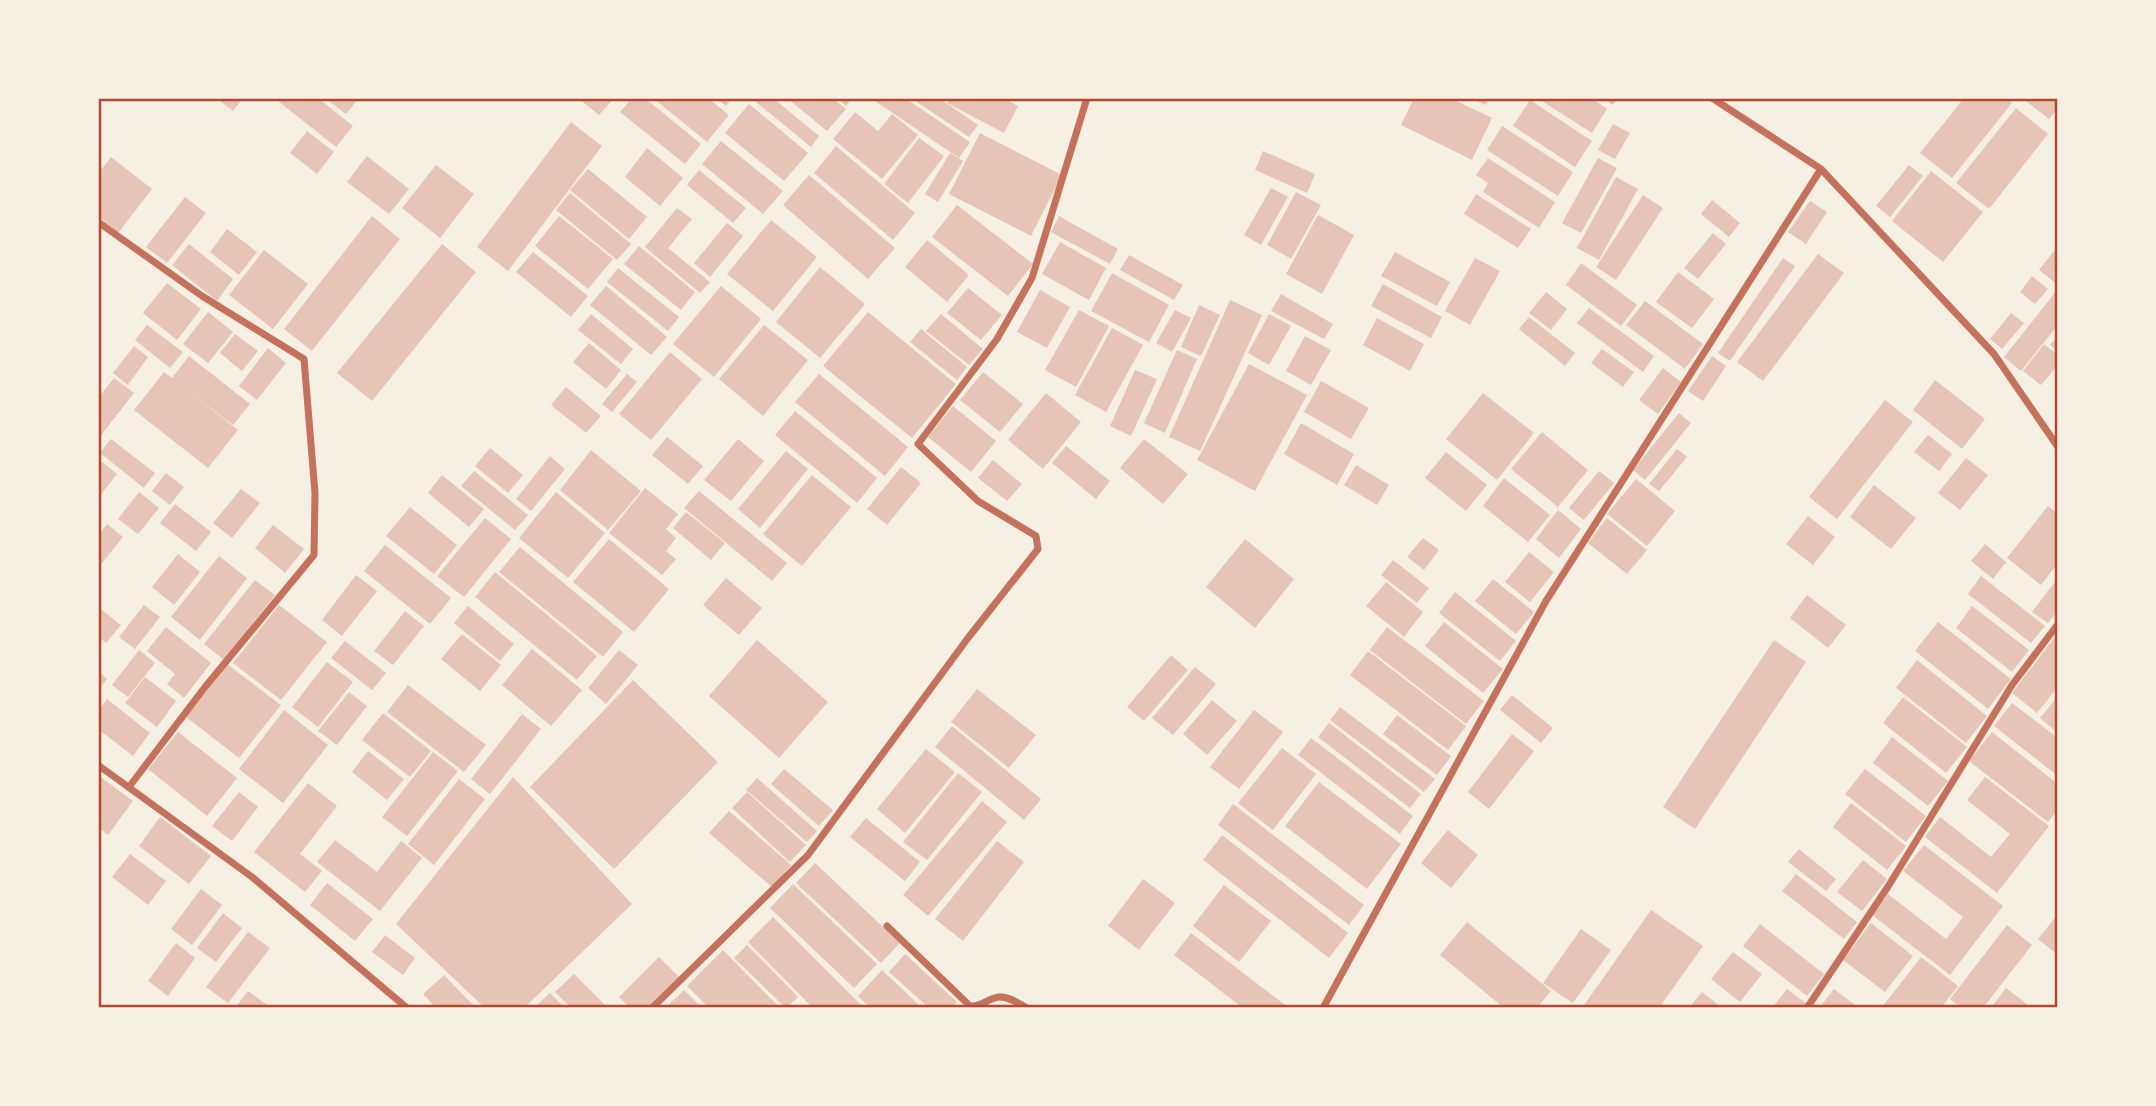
<svg xmlns="http://www.w3.org/2000/svg" width="2156" height="1106" viewBox="0 0 2156 1106" font-family="Jost,sans-serif">
	<style>
		.building { fill: #e6c5b7 }
		.lines { fill: none; stroke-linecap: round; stroke-linejoin: round }
		.minor { stroke: #c5725c; stroke-width: 7 }
		.neatline { fill: none; stroke: #b5482f; stroke-width: 2.5 }
	</style>
	<rect width="100%" height="100%" fill="#f6efe4"/>
	<!-- building -->
	<path class="building" d="M 216,98 L 243,98 L 233,111 Z
		M 280,98 L 318,98 L 353,126 L 336,147 L 278,101 Z
		M 325,98 L 359,98 L 346,114 Z
		M 578,98 L 614,98 L 599,115 Z
		M 632,98 L 645,98 L 701,144 L 685,164 L 620,112 Z
		M 653,98 L 708,98 L 729,115 L 707,142 Z
		M 716,98 L 732,98 L 726,106 Z
		M 751,98 L 773,98 L 819,136 L 811,147 Z
		M 787,98 L 832,98 L 846,109 L 827,131 Z
		M 837,98 L 852,98 L 846,106 Z
		M 877,98 L 905,98 L 970,142 L 959,158 L 875,101 Z
		M 911,98 L 939,98 L 978,125 L 969,137 Z
		M 950,98 L 1003,98 L 1018,106 L 1004,133 L 947,103 Z
		M 1414,98 L 1450,98 L 1492,118 L 1472,160 L 1401,125 Z
		M 1470,98 L 1489,98 L 1486,105 Z
		M 1537,98 L 1591,98 L 1607,109 L 1592,133 Z
		M 1602,98 L 1618,98 L 1613,105 Z
		M 1964,98 L 2006,98 L 2012,103 L 1952,178 L 1920,153 Z
		M 2022,98 L 2058,98 L 2058,108 L 2049,119 Z
		M 1530,100 L 1592,141 L 1575,167 L 1513,126 Z
		M 749,104 L 808,153 L 784,181 L 725,133 Z
		M 2016,108 L 2048,134 L 1989,209 L 1956,183 Z
		M 855,112 L 878,131 L 892,114 L 918,135 L 882,179 L 833,139 Z
		M 571,122 L 602,146 L 508,271 L 477,247 Z
		M 1613,124 L 1630,133 L 1615,159 L 1598,150 Z
		M 1502,126 L 1573,172 L 1558,196 L 1487,150 Z
		M 307,131 L 334,152 L 317,174 L 290,153 Z
		M 980,133 L 1062,175 L 1031,236 L 949,194 Z
		M 919,138 L 944,156 L 908,203 L 884,184 Z
		M 721,141 L 783,191 L 763,214 L 702,164 Z
		M 836,146 L 915,213 L 893,240 L 814,173 Z
		M 647,148 L 683,178 L 660,206 L 625,177 Z
		M 1263,151 L 1315,174 L 1307,193 L 1255,170 Z
		M 950,153 L 963,161 L 938,202 L 925,194 Z
		M 367,156 L 409,189 L 389,214 L 347,182 Z
		M 111,157 L 152,189 L 118,233 L 98,217 L 98,174 Z
		M 1488,158 L 1555,202 L 1539,228 L 1483,192 L 1488,183 L 1476,175 Z
		M 1598,158 L 1617,168 L 1581,233 L 1562,223 Z
		M 436,165 L 474,194 L 440,238 L 402,208 Z
		M 1909,165 L 1923,176 L 1890,217 L 1876,206 Z
		M 588,169 L 647,217 L 629,239 L 570,190 Z
		M 699,170 L 746,208 L 733,223 L 687,185 Z
		M 1931,171 L 1983,212 L 1943,262 L 1892,221 Z
		M 809,175 L 895,248 L 868,279 L 783,205 Z
		M 1616,177 L 1638,189 L 1599,260 L 1577,248 Z
		M 1271,188 L 1288,197 L 1261,245 L 1244,235 Z
		M 1296,192 L 1321,205 L 1291,259 L 1267,245 Z
		M 570,193 L 631,244 L 617,260 L 556,210 Z
		M 1476,194 L 1531,229 L 1518,248 L 1464,214 Z
		M 1643,195 L 1663,208 L 1616,280 L 1596,267 Z
		M 185,197 L 206,213 L 167,263 L 146,247 Z
		M 1712,200 L 1740,223 L 1729,237 L 1701,214 Z
		M 1810,201 L 1827,212 L 1806,244 L 1788,232 Z
		M 957,205 L 1033,264 L 1008,296 L 932,237 Z
		M 677,208 L 692,219 L 668,248 L 710,282 L 700,293 L 645,247 Z
		M 1318,215 L 1354,235 L 1322,294 L 1286,274 Z
		M 372,216 L 400,239 L 312,351 L 284,329 Z
		M 559,216 L 613,259 L 588,289 L 535,246 Z
		M 1059,216 L 1118,249 L 1110,264 L 1051,232 Z
		M 771,220 L 817,257 L 773,311 L 727,274 Z
		M 727,223 L 743,236 L 710,277 L 694,263 Z
		M 227,229 L 257,252 L 239,275 L 210,252 Z
		M 1713,233 L 1726,244 L 1698,279 L 1684,268 Z
		M 927,240 L 969,275 L 947,302 L 905,267 Z
		M 1060,242 L 1106,268 L 1089,300 L 1042,274 Z
		M 189,244 L 233,279 L 217,301 L 172,265 Z
		M 442,244 L 476,272 L 372,401 L 337,373 Z
		M 639,246 L 695,292 L 681,310 L 624,264 Z
		M 264,250 L 308,284 L 273,329 L 229,295 Z
		M 2054,251 L 2058,254 L 2058,285 L 2039,270 Z
		M 533,252 L 588,296 L 571,317 L 516,272 Z
		M 1395,252 L 1450,282 L 1437,306 L 1381,276 Z
		M 1818,254 L 1844,273 L 1763,381 L 1737,362 Z
		M 1129,255 L 1183,285 L 1174,300 L 1120,270 Z
		M 1475,258 L 1500,271 L 1470,325 L 1445,311 Z
		M 1783,258 L 1795,266 L 1730,361 L 1718,353 Z
		M 1581,263 L 1637,305 L 1621,326 L 1566,285 Z
		M 820,267 L 865,304 L 820,358 L 776,322 Z
		M 618,268 L 679,317 L 668,331 L 607,282 Z
		M 1678,272 L 1714,299 L 1692,328 L 1656,302 Z
		M 1112,273 L 1169,305 L 1149,342 L 1091,311 Z
		M 2032,276 L 2048,289 L 2035,304 L 2020,292 Z
		M 167,283 L 201,309 L 177,340 L 143,313 Z
		M 1383,284 L 1442,317 L 1431,338 L 1371,306 Z
		M 606,286 L 667,337 L 651,355 L 590,305 Z
		M 721,286 L 761,319 L 714,377 L 673,344 Z
		M 968,288 L 1002,315 L 981,340 L 947,313 Z
		M 2058,289 L 2058,325 L 2021,371 L 2004,357 Z
		M 1040,290 L 1070,307 L 1047,348 L 1017,332 Z
		M 1546,292 L 1567,309 L 1551,330 L 1529,313 Z
		M 1281,294 L 1333,324 L 1324,339 L 1271,311 Z
		M 1230,300 L 1262,315 L 1200,451 L 1169,437 Z
		M 1645,301 L 1703,344 L 1685,369 L 1626,325 Z
		M 1199,305 L 1220,315 L 1201,356 L 1181,347 Z
		M 1589,308 L 1654,356 L 1643,372 L 1577,323 Z
		M 1079,310 L 1109,326 L 1076,387 L 1045,370 Z
		M 1175,310 L 1191,318 L 1172,352 L 1156,343 Z
		M 208,312 L 233,332 L 208,363 L 183,344 Z
		M 868,312 L 956,384 L 912,438 L 823,366 Z
		M 2011,313 L 2024,323 L 2002,349 L 1990,339 Z
		M 591,314 L 633,349 L 621,364 L 578,330 Z
		M 941,314 L 983,349 L 969,365 L 926,331 Z
		M 1269,314 L 1291,326 L 1269,365 L 1248,353 Z
		M 1529,317 L 1575,353 L 1565,366 L 1519,329 Z
		M 1377,318 L 1424,344 L 1410,371 L 1363,345 Z
		M 147,325 L 183,352 L 170,368 L 135,340 Z
		M 764,325 L 808,360 L 763,416 L 719,379 Z
		M 1112,328 L 1143,345 L 1106,412 L 1075,395 Z
		M 921,329 L 967,367 L 957,380 L 910,342 Z
		M 235,334 L 258,351 L 242,371 L 220,353 Z
		M 2058,335 L 2058,352 L 2050,345 Z
		M 1305,336 L 1331,350 L 1311,385 L 1286,371 Z
		M 589,343 L 621,370 L 606,389 L 573,362 Z
		M 2044,344 L 2058,355 L 2058,365 L 2041,385 L 2023,371 Z
		M 134,346 L 148,357 L 128,385 L 113,373 Z
		M 268,348 L 286,363 L 257,400 L 239,386 Z
		M 1602,349 L 1634,372 L 1623,387 L 1591,363 Z
		M 1177,350 L 1197,359 L 1165,433 L 1144,423 Z
		M 670,352 L 702,379 L 651,440 L 619,414 Z
		M 189,356 L 250,404 L 233,425 L 189,392 L 238,430 L 208,468 L 134,410 L 164,372 L 172,378 Z
		M 1712,356 L 1726,366 L 1703,401 L 1688,391 Z
		M 1249,364 L 1307,395 L 1255,491 L 1197,460 Z
		M 1663,368 L 1681,382 L 1658,414 L 1639,400 Z
		M 1135,370 L 1157,379 L 1131,436 L 1110,426 Z
		M 983,372 L 1023,404 L 1000,432 L 960,400 Z
		M 627,374 L 637,382 L 612,412 L 602,404 Z
		M 819,374 L 908,447 L 885,476 L 795,402 Z
		M 114,378 L 134,393 L 98,439 L 98,398 Z
		M 1935,380 L 1985,419 L 1962,449 L 1913,410 Z
		M 1321,381 L 1369,408 L 1351,439 L 1304,412 Z
		M 566,387 L 601,416 L 586,433 L 551,405 Z
		M 1046,393 L 1081,422 L 1043,469 L 1008,440 Z
		M 1483,393 L 1534,433 L 1497,480 L 1446,439 Z
		M 1885,400 L 1913,422 L 1837,519 L 1809,497 Z
		M 953,406 L 996,441 L 971,472 L 928,437 Z
		M 795,411 L 877,478 L 857,503 L 775,435 Z
		M 1679,413 L 1691,423 L 1645,480 L 1633,470 Z
		M 1301,423 L 1354,454 L 1337,485 L 1284,454 Z
		M 1542,432 L 1588,470 L 1558,507 L 1511,469 Z
		M 1928,435 L 1952,454 L 1939,471 L 1914,452 Z
		M 667,437 L 703,466 L 688,484 L 652,455 Z
		M 111,439 L 155,473 L 144,488 L 100,453 Z
		M 738,439 L 764,461 L 731,501 L 704,480 Z
		M 1144,439 L 1188,474 L 1163,504 L 1120,468 Z
		M 1066,446 L 1110,481 L 1096,499 L 1052,463 Z
		M 490,448 L 523,475 L 508,493 L 475,466 Z
		M 1677,449 L 1687,457 L 1659,491 L 1649,484 Z
		M 591,450 L 641,491 L 608,530 L 560,490 Z
		M 786,451 L 808,469 L 760,528 L 738,509 Z
		M 1446,452 L 1487,485 L 1466,511 L 1425,478 Z
		M 550,456 L 565,469 L 531,511 L 516,499 Z
		M 1966,458 L 1988,475 L 1960,510 L 1938,493 Z
		M 98,459 L 117,474 L 98,498 Z
		M 993,460 L 1022,484 L 1007,501 L 978,478 Z
		M 1356,465 L 1389,485 L 1377,505 L 1344,485 Z
		M 901,467 L 921,483 L 887,525 L 867,509 Z
		M 474,471 L 528,515 L 515,530 L 461,486 Z
		M 1599,471 L 1614,483 L 1584,520 L 1569,508 Z
		M 166,473 L 184,487 L 170,505 L 152,491 Z
		M 442,475 L 484,509 L 469,527 L 428,493 Z
		M 812,475 L 851,507 L 802,566 L 763,534 Z
		M 1504,478 L 1550,515 L 1528,542 L 1483,506 Z
		M 1636,479 L 1675,511 L 1647,546 L 1607,514 Z
		M 1874,485 L 1916,518 L 1891,549 L 1850,517 Z
		M 645,488 L 678,514 L 666,529 L 676,538 L 666,551 L 676,559 L 662,575 L 609,533 Z
		M 241,489 L 260,503 L 232,538 L 213,523 Z
		M 699,491 L 787,563 L 772,581 L 684,508 Z
		M 139,492 L 159,508 L 138,534 L 118,519 Z
		M 556,492 L 605,533 L 568,578 L 519,538 Z
		M 175,504 L 211,532 L 196,551 L 160,523 Z
		M 2048,506 L 2058,513 L 2058,563 L 2041,585 L 2007,558 Z
		M 410,507 L 457,545 L 434,574 L 386,536 Z
		M 1558,510 L 1581,529 L 1559,558 L 1536,539 Z
		M 686,512 L 725,543 L 711,560 L 673,528 Z
		M 1808,516 L 1835,537 L 1813,565 L 1786,544 Z
		M 485,518 L 511,539 L 464,597 L 437,576 Z
		M 1607,518 L 1647,550 L 1627,574 L 1588,543 Z
		M 107,524 L 123,537 L 98,568 L 98,536 Z
		M 273,525 L 304,549 L 285,573 L 255,548 Z
		M 1423,538 L 1439,550 L 1424,570 L 1407,557 Z
		M 609,539 L 669,589 L 634,632 L 573,582 Z
		M 1245,539 L 1294,579 L 1255,628 L 1206,587 Z
		M 1985,544 L 2006,562 L 1993,579 L 1971,561 Z
		M 385,545 L 451,598 L 430,624 L 364,571 Z
		M 520,547 L 623,632 L 603,657 L 499,572 Z
		M 1529,552 L 1554,572 L 1530,602 L 1505,582 Z
		M 178,554 L 200,572 L 174,605 L 152,587 Z
		M 219,556 L 247,578 L 200,640 L 171,617 Z
		M 1393,560 L 1429,588 L 1417,603 L 1381,575 Z
		M 495,572 L 597,656 L 577,680 L 475,597 Z
		M 356,575 L 377,591 L 342,636 L 322,620 Z
		M 1981,576 L 2045,626 L 2031,643 L 1968,594 Z
		M 726,578 L 762,608 L 739,635 L 703,605 Z
		M 2058,578 L 2058,610 L 2048,623 L 2032,612 Z
		M 1493,579 L 1534,612 L 1516,634 L 1475,601 Z
		M 255,580 L 275,595 L 224,660 L 204,644 Z
		M 1386,582 L 1423,612 L 1404,637 L 1366,606 Z
		M 1455,592 L 1516,641 L 1500,661 L 1439,613 Z
		M 1807,595 L 1846,625 L 1828,648 L 1790,618 Z
		M 144,605 L 160,617 L 135,649 L 119,637 Z
		M 279,605 L 327,642 L 281,700 L 233,663 Z
		M 468,606 L 514,644 L 500,661 L 454,623 Z
		M 1972,606 L 2029,650 L 2012,672 L 1956,628 Z
		M 98,607 L 121,625 L 106,643 L 98,636 Z
		M 405,611 L 424,626 L 393,665 L 374,651 Z
		M 1444,622 L 1503,669 L 1483,693 L 1425,646 Z
		M 1938,622 L 2011,679 L 1988,709 L 1915,651 Z
		M 166,627 L 211,663 L 184,698 L 167,684 L 175,674 L 147,651 Z
		M 1387,627 L 1484,701 L 1466,724 L 1370,650 Z
		M 2058,633 L 2058,687 L 2037,713 L 2012,693 Z
		M 462,634 L 501,665 L 480,691 L 441,659 Z
		M 757,640 L 828,702 L 779,758 L 709,696 Z
		M 1774,640 L 1806,662 L 1695,829 L 1663,807 Z
		M 345,641 L 386,673 L 372,690 L 331,658 Z
		M 532,649 L 582,690 L 551,726 L 502,685 Z
		M 139,650 L 155,663 L 128,697 L 112,685 Z
		M 619,650 L 638,665 L 606,704 L 588,688 Z
		M 1368,651 L 1466,726 L 1448,750 L 1350,675 Z
		M 1171,655 L 1188,670 L 1144,721 L 1127,707 Z
		M 1917,660 L 1987,716 L 1966,743 L 1896,688 Z
		M 327,662 L 353,682 L 318,727 L 292,707 Z
		M 227,664 L 281,705 L 239,758 L 186,717 Z
		M 1195,667 L 1216,684 L 1173,735 L 1152,718 Z
		M 98,671 L 107,679 L 98,690 Z
		M 145,677 L 176,701 L 157,727 L 125,703 Z
		M 633,680 L 718,762 L 614,869 L 530,787 Z
		M 408,685 L 486,745 L 464,772 L 387,712 Z
		M 977,689 L 1036,735 L 1009,768 L 951,722 Z
		M 349,692 L 367,706 L 337,745 L 318,731 Z
		M 1512,695 L 1553,728 L 1541,743 L 1500,710 Z
		M 2058,696 L 2058,733 L 2040,718 Z
		M 1903,697 L 1967,747 L 1946,773 L 1883,723 Z
		M 107,699 L 150,733 L 133,756 L 98,729 L 98,711 Z
		M 1212,700 L 1237,721 L 1207,755 L 1183,734 Z
		M 2012,703 L 2058,738 L 2058,776 L 1994,726 Z
		M 1340,707 L 1435,779 L 1424,792 L 1330,720 Z
		M 284,710 L 328,745 L 283,803 L 239,769 Z
		M 1254,710 L 1283,732 L 1239,789 L 1210,767 Z
		M 383,713 L 431,751 L 410,777 L 362,740 Z
		M 522,714 L 541,729 L 490,794 L 471,779 Z
		M 1397,715 L 1451,756 L 1437,775 L 1383,734 Z
		M 1329,723 L 1421,794 L 1410,808 L 1318,737 Z
		M 952,726 L 1041,799 L 1024,820 L 935,747 Z
		M 178,732 L 237,778 L 207,816 L 148,769 Z
		M 1992,732 L 2058,784 L 2058,809 L 2048,822 L 1969,761 Z
		M 1512,734 L 1534,751 L 1489,809 L 1468,792 Z
		M 1892,737 L 1948,781 L 1928,806 L 1873,763 Z
		M 1311,738 L 1413,816 L 1400,834 L 1298,755 Z
		M 1282,748 L 1316,774 L 1273,830 L 1238,803 Z
		M 926,749 L 955,772 L 905,833 L 877,809 Z
		M 368,751 L 404,779 L 387,800 L 352,772 Z
		M 433,752 L 458,771 L 407,836 L 382,817 Z
		M 784,769 L 833,810 L 819,826 L 771,784 Z
		M 1865,769 L 1926,816 L 1906,842 L 1845,794 Z
		M 958,773 L 982,792 L 927,860 L 903,842 Z
		M 98,775 L 133,801 L 108,835 L 98,827 Z
		M 513,777 L 632,904 L 524,1008 L 485,1008 L 396,924 Z
		M 1985,777 L 2049,826 L 1997,893 L 1925,837 L 1940,817 L 1991,857 L 2010,834 L 1967,800 Z
		M 757,778 L 817,831 L 807,842 L 746,790 Z
		M 459,779 L 485,799 L 434,865 L 408,844 Z
		M 1319,782 L 1401,844 L 1367,889 L 1285,826 Z
		M 308,783 L 337,806 L 300,854 L 322,871 L 305,892 L 254,852 Z
		M 239,792 L 258,807 L 232,841 L 212,826 Z
		M 747,792 L 806,845 L 790,862 L 732,808 Z
		M 982,801 L 1007,822 L 928,916 L 903,895 Z
		M 1851,803 L 1906,846 L 1887,870 L 1833,827 Z
		M 1233,804 L 1364,905 L 1349,925 L 1218,825 Z
		M 729,811 L 791,865 L 772,887 L 709,833 Z
		M 160,817 L 211,856 L 189,884 L 139,846 Z
		M 866,818 L 920,862 L 905,881 L 850,837 Z
		M 1448,830 L 1478,855 L 1451,888 L 1421,863 Z
		M 1222,835 L 1348,933 L 1329,958 L 1203,860 Z
		M 335,840 L 377,872 L 401,841 L 422,858 L 380,911 L 317,862 Z
		M 997,841 L 1024,862 L 963,941 L 935,919 Z
		M 1924,845 L 2003,906 L 1950,975 L 1872,915 L 1888,894 L 1946,939 L 1963,917 L 1903,871 Z
		M 1799,849 L 1836,879 L 1826,891 L 1788,862 Z
		M 130,854 L 166,881 L 148,905 L 112,877 Z
		M 1863,860 L 1887,879 L 1862,911 L 1837,892 Z
		M 815,863 L 900,943 L 881,963 L 796,883 Z
		M 1796,874 L 1857,922 L 1844,939 L 1782,891 Z
		M 1143,879 L 1175,903 L 1139,950 L 1108,926 Z
		M 327,883 L 373,919 L 355,941 L 310,905 Z
		M 793,884 L 877,964 L 854,988 L 770,908 Z
		M 1224,885 L 1271,921 L 1239,962 L 1193,926 Z
		M 201,889 L 222,905 L 192,945 L 171,929 Z
		M 1651,910 L 1703,946 L 1659,1008 L 1582,1008 Z
		M 223,913 L 242,928 L 216,962 L 197,948 Z
		M 2058,914 L 2058,955 L 2038,939 Z
		M 773,917 L 864,1008 L 813,1008 L 748,942 Z
		M 1467,922 L 1551,991 L 1537,1008 L 1504,1008 L 1440,955 Z
		M 1871,923 L 1913,956 L 1885,992 L 1843,960 Z
		M 1760,924 L 1824,974 L 1807,996 L 1743,946 Z
		M 2007,925 L 2032,945 L 1983,1008 L 1962,1008 L 1950,999 Z
		M 1581,929 L 1611,950 L 1573,1003 L 1543,983 Z
		M 248,932 L 270,948 L 228,1003 L 206,987 Z
		M 1191,933 L 1289,1008 L 1243,1008 L 1174,955 Z
		M 385,935 L 415,958 L 403,975 L 372,952 Z
		M 176,943 L 195,958 L 168,996 L 148,981 Z
		M 747,945 L 798,997 L 786,1008 L 734,958 Z
		M 723,950 L 780,1008 L 709,1008 L 687,986 Z
		M 1733,952 L 1762,974 L 1740,1002 L 1711,979 Z
		M 905,954 L 957,1002 L 951,1008 L 929,1008 L 889,972 Z
		M 659,957 L 679,977 L 648,1008 L 630,1008 L 619,997 Z
		M 1921,957 L 1958,986 L 1941,1008 L 1885,1008 L 1883,1006 Z
		M 882,970 L 922,1008 L 871,1008 L 858,996 Z
		M 574,974 L 608,1008 L 571,1008 L 555,992 Z
		M 444,975 L 476,1008 L 436,1008 L 423,994 Z
		M 2006,988 L 2032,1008 L 1991,1008 Z
		M 1787,989 L 1807,1004 L 1804,1008 L 1772,1008 Z
		M 1834,989 L 1859,1008 L 1819,1008 Z
		M 684,990 L 702,1008 L 665,1008 Z
		M 248,991 L 271,1008 L 235,1008 Z
		M 1702,992 L 1722,1008 L 1689,1008 Z
		M 550,993 L 565,1008 L 534,1008 Z"/>
	<g class="lines">
		<!-- minor -->
		<path class="minor" d="M 1712,98 L 1821,169 L 1994,354 L 2058,447
			M 98,222 L 202,296 L 304,359 L 315,493 L 314,555 L 205,687 L 129,787
			M 98,765 L 252,877 L 407,1008
			M 887,926 L 970,1006 C 982,1007 988,998 999,997 C 1009,996 1019,1004 1027,1008
			M 652,1008 L 808,855 L 968,638 L 1038,549 L 1036,536 L 978,501 L 918,444 L 997,339 L 1032,278 L 1087,98
			M 1323,1008 L 1546,601 L 1821,169
			M 1807,1008 L 1889,885 L 2012,685 L 2058,624"/>
	</g>
	<!-- border -->
	<rect width="2156" height="1106" fill="none" stroke="#f6efe4" stroke-width="200"/>
	<rect x="100" y="100" width="1956" height="906" class="neatline"/>
</svg>
